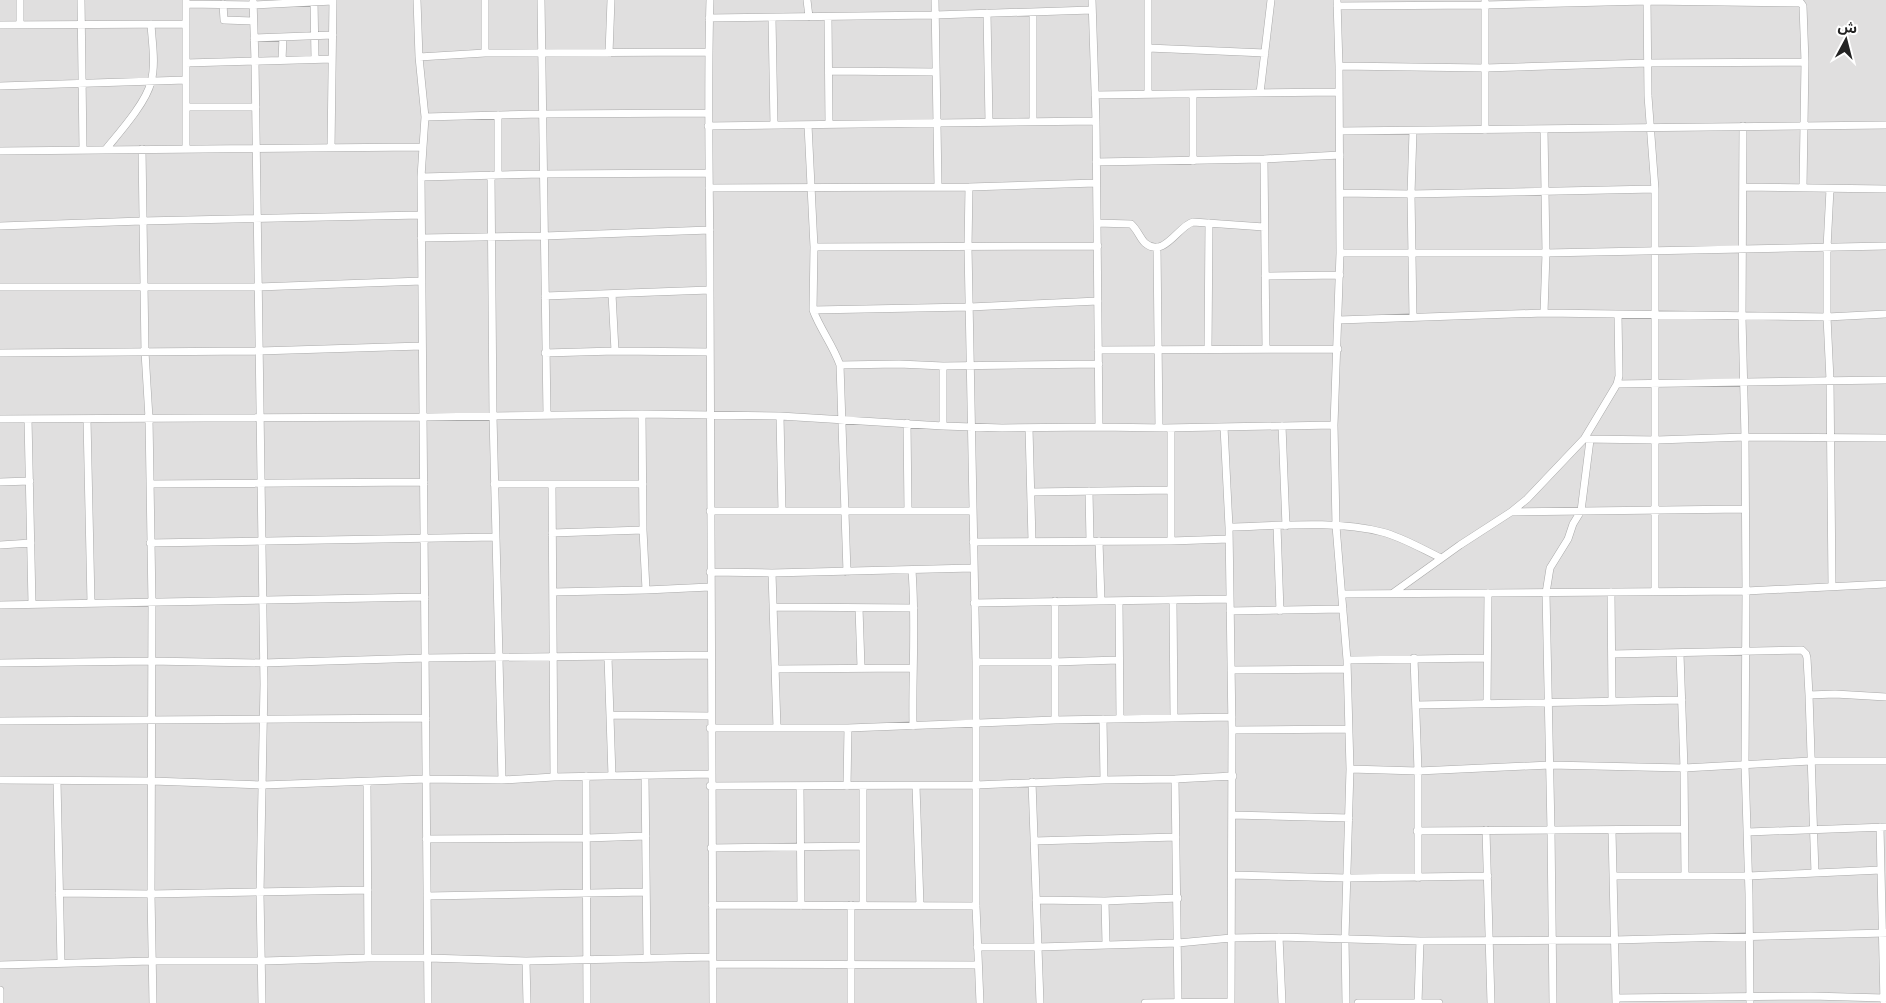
<svg xmlns="http://www.w3.org/2000/svg" width="1886" height="1003" viewBox="0 0 1886 1003" font-family="Roboto,'Noto Sans Arabic',sans-serif">
	<style>
		.residential { fill: #e0dfdf }
		.lines { fill: none; stroke-linecap: round; stroke-linejoin: round }
		.street-casing { stroke: #a9a9a9; stroke-width: 8 }
		.street { stroke: #fff; stroke-width: 7 }
	</style>
	<rect width="100%" height="100%" fill="#f2efe9"/>
	<!-- residential -->
	<path class="residential" d="M 0,0 L 1886,0 L 1886,1003 L 0,1003 Z"/>
	<g class="lines">
		<!-- street casing -->
		<g class="street-casing">
			<path id="street" d="M 20,0 L 20,25
				M 81,0 L 83,149
				M 186,0 L 186,149
				M 253,0 L 255,61 L 264,684 L 260,893 L 262,1003
				M 314,0 L 315,59
				M 417,0 L 419,57 L 425,117 L 421,177 L 428,1003
				M 485,0 L 485,53
				M 541,0 L 547,415
				M 710,0 C 707,97 710,195 710,292 C 710,529 710,766 713,1003
				M 807,0 L 809,17
				M 935,0 L 938,186
				M 1092,0 L 1096,121 L 1099,427
				M 1148,0 L 1148,94
				M 1337,0 L 1339,66 L 1340,253 L 1334,425 L 1336,526 L 1347,660 L 1350,769 L 1345,938 L 1346,1003
				M 1647,0 L 1648,96 L 1655,189 L 1655,591
				M 186,4 L 253,5 L 333,1
				M 223,4 L 224,20 L 253,21
				M 1337,6 L 1485,5 L 1647,1 L 1801,3 L 1803,6 L 1805,62 L 1803,187
				M 1033,12 L 1033,121
				M 987,13 L 989,122
				M 828,17 L 829,124
				M 709,18 L 935,15 L 1092,10
				M 772,18 L 774,125
				M 0,25 L 186,24
				M 254,38 L 333,35
				M 1148,48 L 1265,53
				M 609,53 L 611,0
				M 419,57 L 485,53 L 708,52
				M 282,60 L 283,37
				M 186,63 L 332,59
				M 1339,66 L 1485,68 L 1648,63 L 1805,62
				M 829,71 L 935,72
				M 0,86 L 186,80
				M 1260,93 L 1271,0
				M 1193,94 L 1193,161
				M 1095,95 L 1339,92
				M 186,107 L 256,107
				M 425,117 L 542,114 L 708,113
				M 808,125 L 814,247 L 813,310 C 820,329 833,345 840,365 L 847,572
				M 708,126 L 1096,121
				M 1743,126 L 1742,317 L 1745,437 L 1746,591 L 1745,765 L 1749,894 L 1750,1003
				M 1544,129 L 1546,253 L 1544,313
				M 1485,130 L 1485,0
				M 1340,131 L 1886,125
				M 331,148 L 333,0
				M 106,149 C 119,133 146,103 151,82 C 156,64 152,42 151,24
				M 142,149 L 145,352 L 149,418 L 152,603 L 151,894 L 153,1003
				M 0,151 L 422,147
				M 1264,159 L 1266,348
				M 1096,162 L 1264,159 L 1340,155
				M 491,175 L 493,416 L 502,780
				M 498,175 L 498,115
				M 421,177 L 543,174 L 709,173
				M 969,187 L 968,247 L 976,662 L 976,906 L 980,1003
				M 1743,187 L 1886,189
				M 709,188 L 969,187 L 1096,183
				M 1830,189 L 1827,248 L 1827,317 L 1830,380 L 1832,586
				M 1340,193 L 1411,194 L 1655,189
				M 1097,223 L 1131,224 C 1137,229 1140,238 1145,243 C 1164,259 1178,226 1193,222 L 1264,227
				M 0,226 L 142,221 L 421,215
				M 421,238 L 544,236 L 710,230
				M 814,247 L 1098,246
				M 1157,247 L 1159,428
				M 1340,253 L 1546,253 L 1886,246
				M 1265,276 L 1340,275
				M 0,287 L 258,287 L 422,281
				M 612,294 L 615,351
				M 545,296 L 710,290
				M 813,310 L 970,307 L 1098,301
				M 1413,317 L 1411,194 L 1413,131
				M 1339,320 L 1544,313 L 1827,317 L 1886,314
				M 1208,349 L 1209,223
				M 1098,350 L 1338,349
				M 0,353 L 259,351 L 422,346
				M 545,353 L 615,351 L 710,352
				M 840,365 L 899,364 L 943,366 L 1099,364
				M 1617,384 L 1886,380
				M 642,414 L 643,530 L 646,590
				M 780,416 L 782,511 L 973,511
				M 0,419 L 423,417 L 642,414 L 780,416 L 943,426 L 1002,428 L 1099,427 L 1164,428 L 1334,425
				M 28,419 L 32,604
				M 87,419 L 91,603
				M 907,423 L 908,510
				M 943,426 L 943,366
				M 1282,426 L 1286,526
				M 1224,427 L 1229,527 L 1232,730 L 1231,1003
				M 1029,428 L 1032,541
				M 1171,428 L 1171,541
				M 1586,439 L 1657,440 L 1745,437 L 1886,438
				M 0,482 L 30,481
				M 150,484 L 424,482
				M 494,484 L 643,484
				M 552,484 L 554,777
				M 1089,491 L 1090,541
				M 1032,492 L 1171,490
				M 710,511 L 782,511
				M 1512,512 L 1745,509
				M 1277,526 L 1280,611
				M 1229,527 C 1276,526 1336,520 1382,532 C 1402,537 1422,549 1441,558
				M 552,533 L 643,530
				M 1099,541 L 1101,601
				M 973,542 L 1171,541 L 1229,539
				M 150,543 L 496,537
				M 0,545 L 31,543
				M 912,571 C 916,622 912,674 913,726
				M 710,572 L 772,573 L 973,568
				M 772,573 L 777,728
				M 553,592 L 646,590 L 710,587
				M 1611,592 L 1612,701
				M 1393,593 L 1460,545 L 1511,512 L 1527,499 L 1584,439 L 1617,384 L 1619,376 L 1618,315
				M 1343,594 L 1746,591 L 1886,584
				M 1173,600 L 1174,718
				M 1055,601 L 1055,720
				M 1119,601 L 1120,719
				M 974,603 L 1230,599
				M 0,605 L 425,597
				M 774,607 L 914,608
				M 859,608 L 861,667
				M 1230,611 L 1343,609
				M 1612,654 L 1802,650 L 1806,654 L 1807,658 L 1809,695
				M 1680,654 L 1684,768 L 1685,876
				M 608,657 L 612,776
				M 1414,658 L 1418,771 L 1418,878
				M 1347,660 L 1486,658
				M 976,662 L 1054,662 L 1119,660
				M 0,663 L 150,661 L 263,663 L 425,658 L 710,655
				M 776,669 L 912,668
				M 1231,670 L 1347,669
				M 1487,703 L 1488,593
				M 1416,705 L 1682,700
				M 610,715 L 710,716
				M 1103,719 L 1104,780
				M 0,721 L 426,718
				M 710,728 L 848,728 L 1055,720 L 1232,717
				M 1232,730 L 1349,729
				M 1350,769 L 1418,771 L 1550,765 L 1684,768 L 1811,761 L 1886,761
				M 586,776 L 587,1003
				M 645,776 L 647,957
				M 1175,779 L 1178,1002
				M 0,780 L 152,781 L 263,785 L 426,779 L 502,780 L 554,777 L 710,774
				M 57,781 L 61,963
				M 367,782 L 368,958
				M 1032,782 L 1040,1003
				M 710,786 L 976,785 L 1104,780 L 1175,779 L 1233,776
				M 847,786 L 848,728
				M 863,786 L 863,905
				M 916,786 L 920,905
				M 800,787 L 801,906
				M 1232,815 L 1349,818
				M 1880,827 L 1884,1003
				M 1486,830 L 1491,1003
				M 1417,831 L 1684,829
				M 1612,831 L 1616,1003
				M 1748,832 L 1886,827
				M 426,839 L 587,838 L 646,836
				M 1034,841 L 1176,837
				M 711,848 L 863,846
				M 1815,873 L 1809,695 L 1835,694 L 1886,697
				M 1232,875 L 1346,878 L 1488,876
				M 1614,876 L 1748,876 L 1881,870
				M 59,893 L 151,894 L 368,890
				M 427,896 L 646,892
				M 1036,900 L 1105,901 L 1178,898
				M 1105,901 L 1106,944
				M 712,905 L 976,906
				M 851,905 L 851,1003
				M 1279,937 L 1282,1003
				M 977,947 L 1038,947 L 1178,943 L 1231,938 L 1279,937 L 1420,941 L 1614,940 L 1886,933
				M 526,961 L 527,1003
				M 713,964 L 978,965
				M 0,965 L 152,961 L 263,961 L 368,958 L 428,958 L 526,961 L 712,957
				M 0,990 L 0,1003
				M 1616,998 L 1811,996 L 1884,998
				M 1145,1003 L 1231,1002
				M 1358,1003 L 1439,1003
				M 1418,1003 L 1420,941
				M 1553,1003 L 1551,830 L 1546,593 L 1550,568 L 1568,539 L 1573,524 L 1581,511 L 1590,440"/>
		</g>
		<!-- street -->
		<use href="#street" class="street"/>
	</g>
	<!-- north arrow -->
	<g transform="translate(1846 40) rotate(7)" stroke="#ffffff" stroke-width="4" paint-order="stroke">
	<path d="M0-4L9 19L0 12L-9 19Z" fill="#222222"/>
	<text y="-8" font-size="14" font-weight="bold" text-anchor="middle" fill="#222222">ش</text>
	</g>
</svg>
